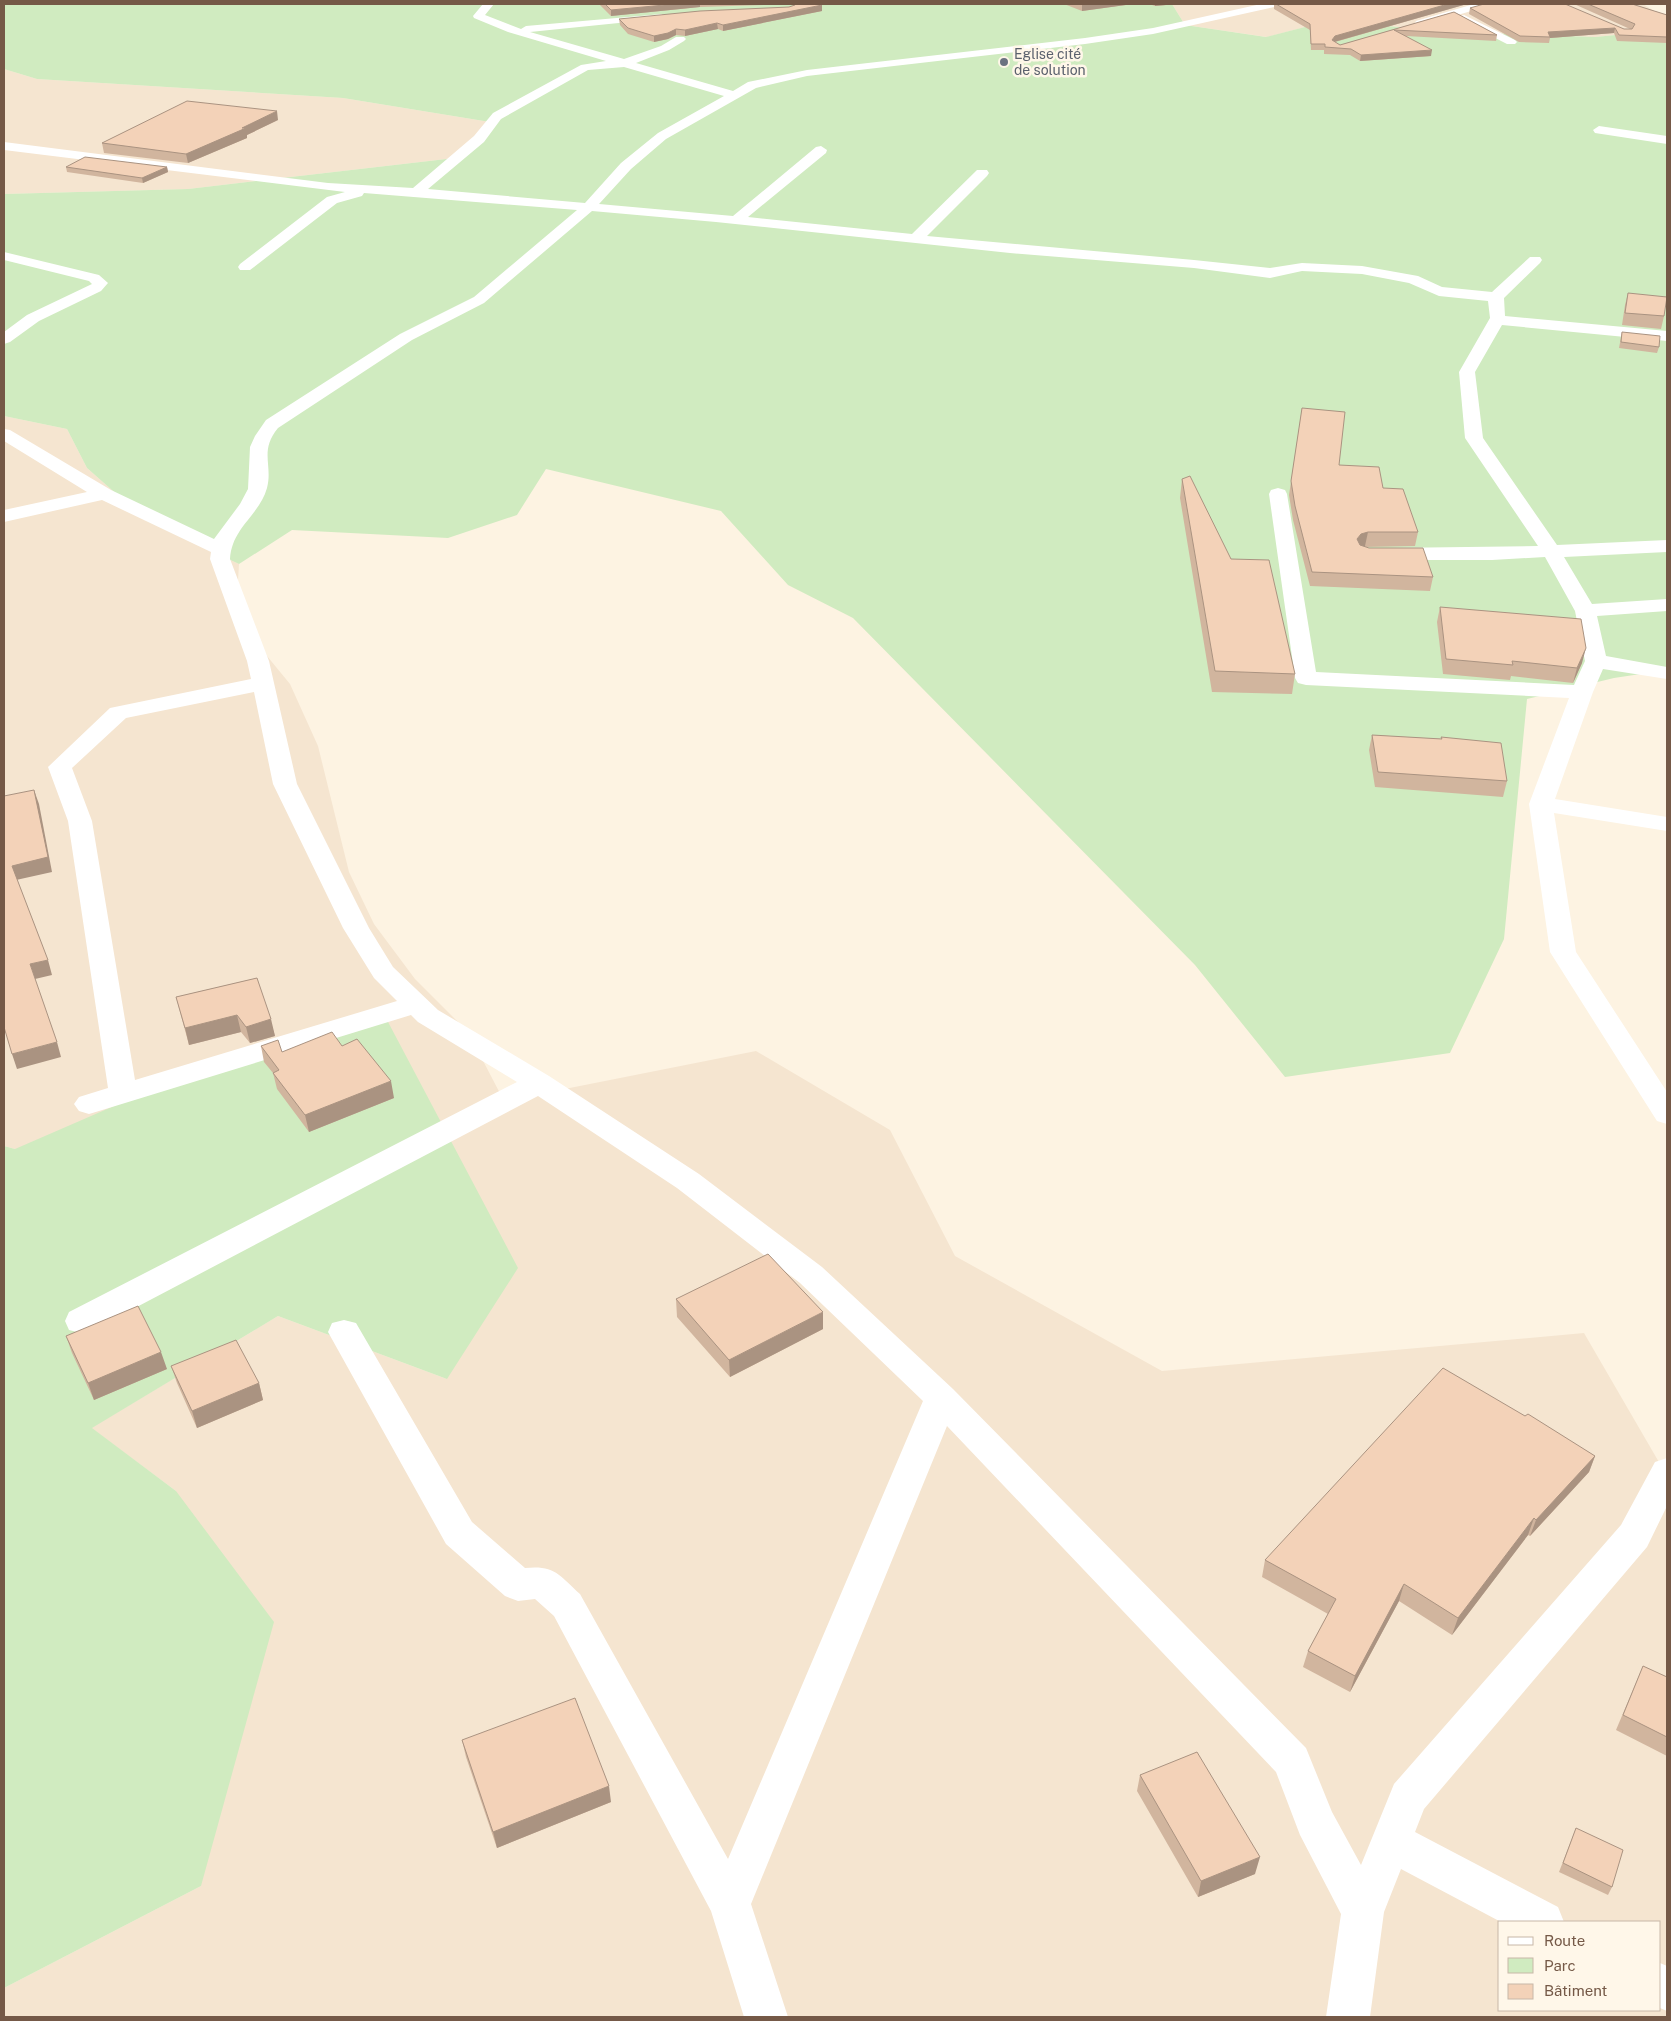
<svg xmlns="http://www.w3.org/2000/svg" width="1671" height="2021" viewBox="0 0 1671 2021" font-family="'Public Sans',sans-serif">
	<style>
		.residential { fill: #f5e5d0; fill-rule: evenodd }
		.green { fill: #d0ebc0 }
		.lines { fill: none; stroke-linecap: round; stroke-linejoin: round }
		.minor { fill: #fff; fill-rule: evenodd }
		.wall { fill: #d1b59e }
		.shaded-wall { fill: #aa9381 }
		.building { fill: #f3d2b8; stroke: #aa9381 }
		.worship-dot { fill: #6b7280; stroke: #fff7e9; stroke-width: 2 }
		.labels { text-anchor: middle; stroke-width: 5; stroke-linejoin: round; paint-order: stroke }
		.far-worship-label { font-size: 14px; fill: #5b616d; stroke: #fff7e9; text-anchor: start }
	</style>
	<rect width="100%" height="100%" fill="#fdf3e2"/>
	<!-- residential -->
	<path class="residential" d="M 1172,4 L 1643,4 L 1667,19 L 1667,30 L 1595,37 L 1485,33 L 1407,28 L 1332,20 L 1267,37 L 1185,25 Z
		M 4,69 L 37,79 L 343,98 L 490,122 L 455,158 L 188,189 L 4,194 Z
		M 4,416 L 67,429 L 87,468 L 147,521 L 239,564 L 237,597 L 267,656 L 290,684 L 318,746 L 349,872 L 374,924 L 415,979 L 468,1032 L 504,1101 L 756,1051 L 890,1130 L 955,1256 L 1162,1371 L 1584,1333 L 1667,1476 L 1667,2017 L 4,2017 L 4,1988 L 201,1886 L 176,1491 L 91,1428 L 278,1316 L 447,1379 L 15,1149 L 4,1146 ZM 1500,1922 L 1660,1922 L 1660,2010 L 1500,2010 Z"/>
	<!-- green -->
	<path class="green" d="M 4,4 L 1172,4 L 1185,25 L 1266,37 L 1332,20 L 1407,28 L 1485,33 L 1595,37 L 1667,30 L 1667,670 L 1614,678 L 1527,699 L 1504,939 L 1450,1053 L 1285,1077 L 1195,965 L 853,618 L 788,585 L 721,511 L 546,469 L 517,515 L 448,538 L 292,530 L 239,564 L 147,521 L 87,468 L 67,429 L 4,416 L 4,194 L 188,189 L 455,158 L 490,122 L 343,98 L 37,79 L 4,69 Z
		M 387,1020 L 518,1268 L 447,1379 L 278,1316 L 92,1428 L 176,1491 L 274,1622 L 201,1886 L 4,1988 L 4,1146 L 15,1149 L 220,1060 Z"/>
	<g class="lines">
		<!-- minor -->
		<path class="minor" d="M 483,4 L 494,4 L 485,15 L 521,29 L 526,26 L 662,14 L 663,16 L 658,19 L 530,32 L 624,59 L 661,46 L 676,37 L 684,37 L 686,39 L 684,41 L 669,50 L 636,63 L 733,91 L 748,82 L 807,70 L 1085,38 L 1153,28 L 1261,4 L 1279,4 L 1274,7 L 1153,34 L 1085,44 L 807,76 L 756,88 L 666,139 L 631,169 L 599,204 L 733,216 L 816,147 L 821,146 L 827,150 L 826,153 L 748,217 L 912,234 L 977,170 L 987,170 L 989,173 L 987,176 L 927,236 L 1194,260 L 1270,268 L 1302,263 L 1362,266 L 1418,276 L 1442,287 L 1492,292 L 1530,257 L 1540,257 L 1542,260 L 1540,263 L 1504,298 L 1505,316 L 1667,331 L 1667,341 L 1502,325 L 1475,372 L 1483,438 L 1557,545 L 1667,540 L 1667,552 L 1564,557 L 1592,604 L 1667,599 L 1667,611 L 1597,616 L 1606,656 L 1667,667 L 1667,679 L 1603,669 L 1593,692 L 1555,799 L 1667,817 L 1667,831 L 1554,813 L 1576,952 L 1667,1092 L 1667,1124 L 1657,1121 L 1550,952 L 1529,804 L 1569,698 L 1306,685 L 1298,683 L 1295,678 L 1269,494 L 1271,490 L 1278,488 L 1285,490 L 1287,494 L 1316,672 L 1574,685 L 1585,661 L 1575,611 L 1545,557 L 1492,560 L 1388,560 L 1381,558 L 1378,554 L 1381,550 L 1388,548 L 1538,546 L 1465,438 L 1459,372 L 1490,318 L 1488,301 L 1439,296 L 1409,283 L 1362,274 L 1302,271 L 1270,278 L 1194,268 L 1010,253 L 716,222 L 592,211 L 484,303 L 412,340 L 278,428 C 259,451 273,465 267,488 C 259,516 232,527 230,559 L 269,661 L 297,784 L 369,928 L 393,967 L 438,1010 L 549,1076 L 699,1174 L 822,1267 L 953,1389 L 1306,1748 L 1332,1812 L 1361,1865 L 1394,1784 L 1621,1525 L 1655,1462 L 1667,1458 L 1667,1506 L 1647,1547 L 1424,1809 L 1415,1832 L 1558,1907 L 1564,1922 L 1501,1922 L 1401,1869 L 1384,1912 L 1370,2017 L 1326,2017 L 1341,1914 L 1300,1835 L 1276,1772 L 947,1426 L 751,1904 L 788,2017 L 744,2017 L 711,1911 L 554,1616 L 535,1599 L 518,1601 L 505,1596 L 446,1544 L 328,1332 L 332,1323 L 344,1320 L 356,1323 L 472,1522 L 525,1568 C 555,1565 559,1575 580,1594 L 728,1859 L 923,1401 L 800,1283 L 677,1188 L 538,1096 L 93,1330 L 81,1333 L 69,1330 L 65,1321 L 69,1312 L 517,1082 L 418,1022 L 411,1015 L 99,1111 L 89,1114 L 79,1111 L 74,1104 L 79,1097 L 108,1088 L 68,821 L 48,767 L 110,708 L 251,679 L 247,661 L 210,559 L 211,552 L 102,500 L 4,522 L 4,510 L 87,492 L 4,441 L 4,429 L 10,430 L 111,490 L 214,539 L 240,504 L 248,489 L 250,447 L 255,436 L 266,420 L 400,334 L 474,297 L 577,210 L 364,193 L 362,196 L 337,203 L 250,270 L 240,270 L 238,267 L 240,264 L 327,197 L 345,192 L 4,150 L 4,142 L 328,183 L 413,188 L 474,136 L 493,113 L 581,65 L 606,61 L 508,32 L 474,18 L 473,16 ZM 624,67 L 724,96 L 658,133 L 621,163 L 585,203 L 428,189 L 484,142 L 501,119 L 588,70 ZM 254,692 L 273,784 L 343,928 L 374,978 L 397,1001 L 135,1080 L 92,821 L 72,768 L 126,718 Z
			M 1474,4 L 1489,4 L 1488,6 L 1424,25 L 1416,25 L 1415,23 L 1416,21 Z
			M 1464,15 L 1515,40 L 1517,42 L 1515,44 L 1507,44 L 1460,20 L 1459,18 L 1460,16 Z
			M 1599,126 L 1667,136 L 1667,144 L 1595,133 L 1593,130 Z
			M 4,252 L 99,275 L 108,283 L 101,291 L 39,321 L 10,342 L 4,344 L 4,332 L 27,315 L 92,284 L 89,281 L 4,260 Z
			M 1660,1963 L 1667,1966 L 1667,2011 L 1660,2008 Z"/>
	</g>
	<!-- wall -->
	<path class="wall" d="M 599,4 L 820,4 L 822,11 L 723,31 L 718,29 L 685,36 L 676,35 L 668,39 L 654,42 L 628,34 L 620,25 L 619,19 L 789,7 L 794,5 L 793,4 L 700,7 L 611,16 Z
		M 1064,4 L 1133,4 L 1082,11 Z
		M 1149,4 L 1177,4 L 1155,6 Z
		M 1274,4 L 1467,4 L 1335,42 L 1340,45 L 1454,12 L 1497,35 L 1496,41 L 1406,36 L 1431,56 L 1360,61 L 1350,55 L 1324,54 L 1324,50 L 1311,50 L 1310,30 L 1274,9 Z
		M 1574,4 L 1632,4 L 1667,15 L 1667,43 L 1617,41 L 1614,33 L 1550,38 L 1549,43 L 1519,42 L 1469,14 L 1470,8 L 1624,29 L 1630,29 Z
		M 278,120 L 247,135 L 247,138 L 188,163 L 104,153 L 102,143 Z
		M 66,167 L 167,167 L 168,172 L 143,183 L 67,172 Z
		M 1628,293 L 1664,316 L 1661,329 L 1622,325 L 1625,305 Z
		M 1622,332 L 1659,347 L 1657,353 L 1619,348 Z
		M 1302,408 L 1339,465 L 1383,488 L 1418,532 L 1415,546 L 1364,547 L 1433,577 L 1430,591 L 1310,586 L 1293,520 L 1289,495 Z
		M 1182,479 L 1231,559 L 1295,674 L 1292,694 L 1212,692 L 1180,498 Z
		M 1440,607 L 1582,663 L 1573,683 L 1511,676 L 1510,680 L 1443,674 L 1437,622 Z
		M 1372,735 L 1441,739 L 1441,737 L 1507,781 L 1503,797 L 1375,787 L 1369,750 Z
		M 257,978 L 275,1036 L 250,1043 L 241,1032 L 189,1045 L 176,997 Z
		M 261,1046 L 282,1052 L 394,1098 L 309,1132 L 277,1089 L 273,1073 L 264,1062 Z
		M 676,1299 L 823,1329 L 730,1377 L 677,1317 Z
		M 66,1336 L 167,1369 L 94,1400 L 72,1353 Z
		M 171,1366 L 259,1383 L 263,1400 L 197,1428 L 177,1383 Z
		M 1525,1416 L 1595,1456 L 1589,1472 L 1530,1536 L 1528,1535 L 1452,1635 L 1399,1601 L 1350,1692 L 1303,1667 L 1308,1651 L 1328,1614 L 1262,1577 L 1265,1560 Z
		M 1643,1666 L 1667,1677 L 1667,1756 L 1616,1730 Z
		M 462,1740 L 611,1802 L 497,1848 L 466,1757 Z
		M 1140,1775 L 1255,1874 L 1198,1897 L 1137,1791 Z
		M 1576,1828 L 1612,1887 L 1608,1895 L 1559,1872 Z"/>
	<!-- shaded-wall -->
	<path class="shaded-wall" d="M 675,4 L 700,4 L 700,7 L 611,16 L 611,10 Z
		M 1090,4 L 1133,4 L 1082,11 L 1082,5 Z
		M 1155,4 L 1177,4 L 1155,6 Z
		M 1448,4 L 1467,4 L 1334,42 L 1332,40 L 1335,36 Z
		M 822,5 L 822,11 L 723,31 L 723,25 Z
		M 717,23 L 718,29 L 685,36 L 685,30 Z
		M 1615,28 L 1614,33 L 1550,38 L 1548,32 Z
		M 676,29 L 676,35 L 668,39 L 654,42 L 654,36 Z
		M 1432,50 L 1431,56 L 1360,61 L 1361,55 Z
		M 277,111 L 278,120 L 247,135 L 247,138 L 188,163 L 186,154 Z
		M 167,167 L 168,172 L 143,183 L 142,178 Z
		M 1368,532 L 1365,546 L 1358,548 L 1357,539 L 1361,534 Z
		M 1586,648 L 1582,663 L 1573,683 L 1577,668 Z
		M 34,790 L 39,804 L 52,872 L 16,880 L 12,866 Z
		M 48,960 L 52,975 L 35,979 L 30,964 Z
		M 237,1015 L 241,1032 L 189,1045 L 185,1028 Z
		M 271,1019 L 275,1036 L 250,1043 L 246,1027 Z
		M 57,1042 L 61,1057 L 17,1069 L 12,1054 Z
		M 391,1081 L 394,1098 L 309,1132 L 305,1115 Z
		M 823,1312 L 823,1329 L 730,1377 L 729,1360 Z
		M 161,1352 L 167,1369 L 94,1400 L 88,1383 Z
		M 259,1383 L 263,1400 L 197,1428 L 192,1411 Z
		M 1595,1456 L 1589,1472 L 1530,1536 L 1536,1520 Z
		M 1534,1518 L 1528,1535 L 1452,1635 L 1458,1618 Z
		M 1404,1584 L 1399,1601 L 1350,1692 L 1355,1676 Z
		M 609,1786 L 611,1802 L 497,1848 L 493,1832 Z
		M 1260,1857 L 1255,1874 L 1198,1897 L 1201,1881 Z"/>
	<!-- building -->
	<path class="building" d="M 605,4 L 675,4 L 611,10 Z
		M 795,4 L 820,4 L 822,5 L 723,25 L 717,23 L 685,30 L 676,29 L 668,33 L 654,36 L 628,28 L 619,19 L 700,11 L 789,7 L 795,5 Z
		M 1276,4 L 1448,4 L 1335,36 L 1332,40 L 1340,45 L 1454,12 L 1497,35 L 1394,30 L 1432,50 L 1361,55 L 1351,49 L 1325,47 L 1325,44 L 1311,44 L 1310,24 Z
		M 1484,4 L 1565,4 L 1624,29 L 1632,29 L 1635,24 L 1588,4 L 1632,4 L 1667,15 L 1667,37 L 1619,35 L 1615,28 L 1548,32 L 1550,37 L 1520,36 L 1470,8 Z
		M 187,101 L 277,111 L 242,128 L 246,128 L 186,154 L 102,143 Z
		M 85,157 L 167,167 L 142,178 L 66,167 Z
		M 1628,293 L 1667,297 L 1664,316 L 1625,313 Z
		M 1622,332 L 1660,336 L 1659,347 L 1621,342 Z
		M 1302,408 L 1345,412 L 1339,465 L 1379,467 L 1383,488 L 1403,489 L 1418,532 L 1368,532 L 1361,534 L 1357,539 L 1360,545 L 1369,548 L 1423,548 L 1433,577 L 1312,572 L 1295,506 L 1291,481 Z
		M 1190,476 L 1231,559 L 1269,560 L 1295,674 L 1215,671 L 1182,479 Z
		M 1440,607 L 1581,619 L 1586,648 L 1577,668 L 1512,661 L 1513,665 L 1446,659 Z
		M 1372,735 L 1442,739 L 1441,737 L 1501,743 L 1507,781 L 1378,772 Z
		M 34,790 L 48,857 L 12,866 L 48,960 L 30,964 L 57,1042 L 12,1054 L 4,1027 L 4,796 Z
		M 257,978 L 271,1019 L 246,1027 L 237,1015 L 185,1028 L 176,997 Z
		M 332,1032 L 342,1046 L 357,1039 L 391,1081 L 305,1115 L 273,1073 L 279,1070 L 261,1046 L 278,1040 L 282,1052 Z
		M 768,1254 L 823,1312 L 729,1360 L 676,1299 Z
		M 138,1306 L 161,1352 L 88,1383 L 66,1336 Z
		M 236,1340 L 259,1383 L 192,1411 L 171,1366 Z
		M 1443,1368 L 1525,1416 L 1528,1414 L 1595,1456 L 1536,1520 L 1534,1518 L 1458,1618 L 1404,1584 L 1355,1676 L 1308,1651 L 1336,1599 L 1265,1560 Z
		M 1643,1666 L 1667,1677 L 1667,1737 L 1623,1715 Z
		M 575,1698 L 609,1786 L 493,1832 L 462,1740 Z
		M 1197,1752 L 1260,1857 L 1201,1881 L 1140,1775 Z
		M 1576,1828 L 1623,1850 L 1612,1887 L 1563,1863 Z"/>
	<!-- markers -->
	<circle class="worship-dot" cx="1004" cy="62" r="5"/>
	<g class="labels">
		<!-- far-worship labels -->
		<g class="far-worship-label">
			<text x="1014" y="59">Eglise cité<tspan x="1014" dy="16">de solution</tspan></text>
		</g>
	</g>
	<!-- border -->
	<rect width="1671" height="2021" fill="none" stroke="#755947" stroke-width="10"/>
	<!-- legend -->
	<rect x="1498" y="1921" width="162" height="90" fill="#fff7e9" stroke="#c8b8a8"/>
	<rect x="1508" y="1937" width="25" height="8" fill="#ffffff" stroke="#c8b8a8"/>
	<text x="1544" y="1946" font-size="15" fill="#755947">Route</text>
	<rect x="1508" y="1958" width="25" height="15" fill="#d0ebc0" stroke="#c8b8a8"/>
	<text x="1544" y="1971" font-size="15" fill="#755947">Parc</text>
	<rect x="1508" y="1984" width="25" height="15" fill="#f3d2b8" stroke="#c8b8a8"/>
	<text x="1544" y="1996" font-size="15" fill="#755947">Bâtiment</text>
</svg>
